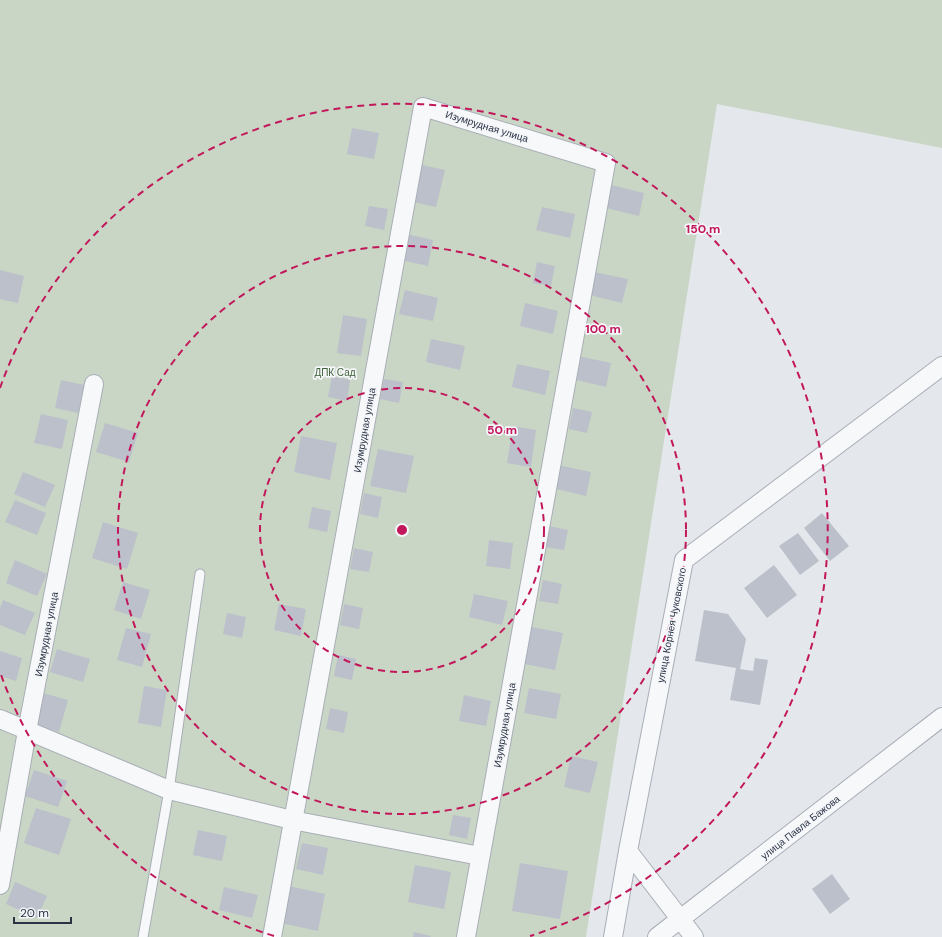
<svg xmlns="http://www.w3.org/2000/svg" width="942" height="937" viewBox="0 0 942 937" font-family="'DM Sans',sans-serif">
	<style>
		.green { fill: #c9d6c5 }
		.building { fill: #bbc0ca }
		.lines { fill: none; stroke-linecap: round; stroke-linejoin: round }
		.service-casing { stroke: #a9aeb7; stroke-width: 11 }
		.minor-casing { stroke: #a9aeb7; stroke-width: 20 }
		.service { stroke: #f7f8fa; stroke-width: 9 }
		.minor { stroke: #f7f8fa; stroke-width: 18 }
		.ring { fill: none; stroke: #c2185b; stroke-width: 2; stroke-dasharray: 7 5 }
		.labels { text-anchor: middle; stroke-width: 3.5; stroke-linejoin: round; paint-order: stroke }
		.street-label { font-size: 10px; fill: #2b3445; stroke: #f4f6f9 }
		.park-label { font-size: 10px; fill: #3f6138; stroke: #f4f6f9 }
		.centre { fill: #c2185b; stroke: #f4f6f9; stroke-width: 2 }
		.ring-label { font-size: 12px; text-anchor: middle; font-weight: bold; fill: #c2185b; stroke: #f4f6f9; stroke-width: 3.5; stroke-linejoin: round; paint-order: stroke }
	</style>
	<rect width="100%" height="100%" fill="#e4e7ec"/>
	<!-- green -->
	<path class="green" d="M 0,0 L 942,0 L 942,148 L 717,104 L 586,937 L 0,937 Z"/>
	<!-- building -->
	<path class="building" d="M 352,128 L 379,133 L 374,159 L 347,154 Z
		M 422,165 L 445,170 L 436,207 L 413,202 Z
		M 611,185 L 644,193 L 639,216 L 606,208 Z
		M 369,206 L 388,209 L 384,230 L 365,226 Z
		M 542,207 L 575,214 L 570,238 L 536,230 Z
		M 406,234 L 433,240 L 428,266 L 401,260 Z
		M 537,262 L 555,266 L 551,286 L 533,283 Z
		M 0,270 L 24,276 L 18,303 L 0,299 Z
		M 594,272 L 628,279 L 622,303 L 589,295 Z
		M 405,290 L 438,298 L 433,321 L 399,314 Z
		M 525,303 L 558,311 L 553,334 L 520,326 Z
		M 343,315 L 367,319 L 361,356 L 337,353 Z
		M 431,339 L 465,346 L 460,370 L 426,362 Z
		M 578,356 L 611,363 L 606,387 L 572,379 Z
		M 517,364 L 550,371 L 545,395 L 512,387 Z
		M 332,376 L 350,380 L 347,401 L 328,397 Z
		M 384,379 L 403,382 L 399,403 L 380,399 Z
		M 61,380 L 84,385 L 78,413 L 55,408 Z
		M 573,408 L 592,412 L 587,433 L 569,429 Z
		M 41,414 L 68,420 L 62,449 L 34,443 Z
		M 105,423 L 138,433 L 129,462 L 96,452 Z
		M 513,426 L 536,430 L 531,467 L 507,463 Z
		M 301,436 L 337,443 L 330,480 L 294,472 Z
		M 378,449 L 414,456 L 406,493 L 370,486 Z
		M 558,465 L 591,472 L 586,496 L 552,488 Z
		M 23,472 L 55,485 L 45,507 L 14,494 Z
		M 364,493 L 382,497 L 378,518 L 360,514 Z
		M 15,500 L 46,513 L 37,535 L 5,522 Z
		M 312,507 L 331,511 L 327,532 L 308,528 Z
		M 822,513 L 849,546 L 830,561 L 804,528 Z
		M 103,522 L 138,533 L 127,569 L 92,558 Z
		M 549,526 L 568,530 L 564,550 L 545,547 Z
		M 798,533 L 819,561 L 800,575 L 779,546 Z
		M 489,540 L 513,543 L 510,569 L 486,566 Z
		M 354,548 L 373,552 L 369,572 L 350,569 Z
		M 15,560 L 47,574 L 37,596 L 6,583 Z
		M 774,565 L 797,595 L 767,618 L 744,588 Z
		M 543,580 L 562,584 L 558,604 L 539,601 Z
		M 123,582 L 150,590 L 141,619 L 114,610 Z
		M 474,594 L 508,601 L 502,625 L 469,617 Z
		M 3,600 L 35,613 L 25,635 L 0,625 L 0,608 Z
		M 279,604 L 306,609 L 301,636 L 274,630 Z
		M 344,604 L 363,608 L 359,629 L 340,625 Z
		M 704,610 L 728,614 L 746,639 L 740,669 L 753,671 L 755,658 L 768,660 L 760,705 L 730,700 L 736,668 L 695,661 Z
		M 227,613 L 246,617 L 242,638 L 223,634 Z
		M 527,626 L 563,633 L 555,670 L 519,663 Z
		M 126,628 L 151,634 L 142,667 L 117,660 Z
		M 57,649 L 90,659 L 83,682 L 50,672 Z
		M 0,651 L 22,658 L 16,681 L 0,676 Z
		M 338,655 L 356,659 L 352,680 L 334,676 Z
		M 144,686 L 167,690 L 161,727 L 138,723 Z
		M 529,688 L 561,694 L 556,719 L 524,713 Z
		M 43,693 L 68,700 L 59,732 L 34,725 Z
		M 464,695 L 491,701 L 486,726 L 459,721 Z
		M 330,708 L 348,712 L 344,733 L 326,729 Z
		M 571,756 L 598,762 L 590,793 L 564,787 Z
		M 34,770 L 67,781 L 58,807 L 25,796 Z
		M 36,808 L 71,819 L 59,855 L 24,843 Z
		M 453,815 L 471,818 L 467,839 L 449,835 Z
		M 198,830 L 227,836 L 222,861 L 193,855 Z
		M 302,843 L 328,848 L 323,875 L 296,869 Z
		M 520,863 L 568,871 L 560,919 L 512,911 Z
		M 415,865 L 451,872 L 444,909 L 408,902 Z
		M 832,874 L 850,899 L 830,914 L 812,889 Z
		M 15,882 L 47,896 L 37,918 L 6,904 Z
		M 289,886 L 325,894 L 318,931 L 281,923 Z
		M 224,887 L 258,895 L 252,918 L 219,910 Z
		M 414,932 L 431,936 L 430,937 L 413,937 Z"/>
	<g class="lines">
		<!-- service casing -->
		<g class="service-casing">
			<path id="service" d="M 143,937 L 169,790 L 200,574"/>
		</g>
		<!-- minor casing -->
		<g class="minor-casing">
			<path id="minor" d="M 0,719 L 169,790 L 292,820 L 480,856
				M 628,851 L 694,937
				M 0,885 L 27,731 L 94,384
				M 272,937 L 423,107 L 606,163 L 466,937
				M 613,937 L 628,851 L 684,560 L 942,366
				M 657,937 L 942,717"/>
		</g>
		<!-- service -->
		<use href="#service" class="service"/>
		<!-- minor -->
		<use href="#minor" class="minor"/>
	</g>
	<!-- distance rings -->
	<g class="ring">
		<circle cx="402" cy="530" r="142"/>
		<circle cx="402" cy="530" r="284"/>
		<path d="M274 936A426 426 0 0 1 0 672M0 388A426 426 0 1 1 530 936"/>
	</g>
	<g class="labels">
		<!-- street labels -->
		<g class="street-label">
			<text transform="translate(487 126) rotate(17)" y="4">Изумрудная улица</text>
			<text transform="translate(364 430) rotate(-80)" y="4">Изумрудная улица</text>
			<text transform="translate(671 625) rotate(-79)" y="4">улица Корнея Чуковского</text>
			<text transform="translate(46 634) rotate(-79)" y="4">Изумрудная улица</text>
			<text transform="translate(504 725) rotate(-80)" y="4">Изумрудная улица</text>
			<text transform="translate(800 827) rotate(-38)" y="4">улица Павла Бажова</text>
		</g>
		<!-- park labels -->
		<g class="park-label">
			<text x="335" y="376">ДПК Сад</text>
		</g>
	</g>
	<circle cx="402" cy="530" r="6" class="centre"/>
	<g class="ring-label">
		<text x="703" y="233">150 m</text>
		<text x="603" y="333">100 m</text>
		<text x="502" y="434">50 m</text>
	</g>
	<!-- scale -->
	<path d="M14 917v6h57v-6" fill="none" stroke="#2b3445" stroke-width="2"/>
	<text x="20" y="917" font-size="12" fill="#2b3445" stroke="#f4f6f9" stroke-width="3" paint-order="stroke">20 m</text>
</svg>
